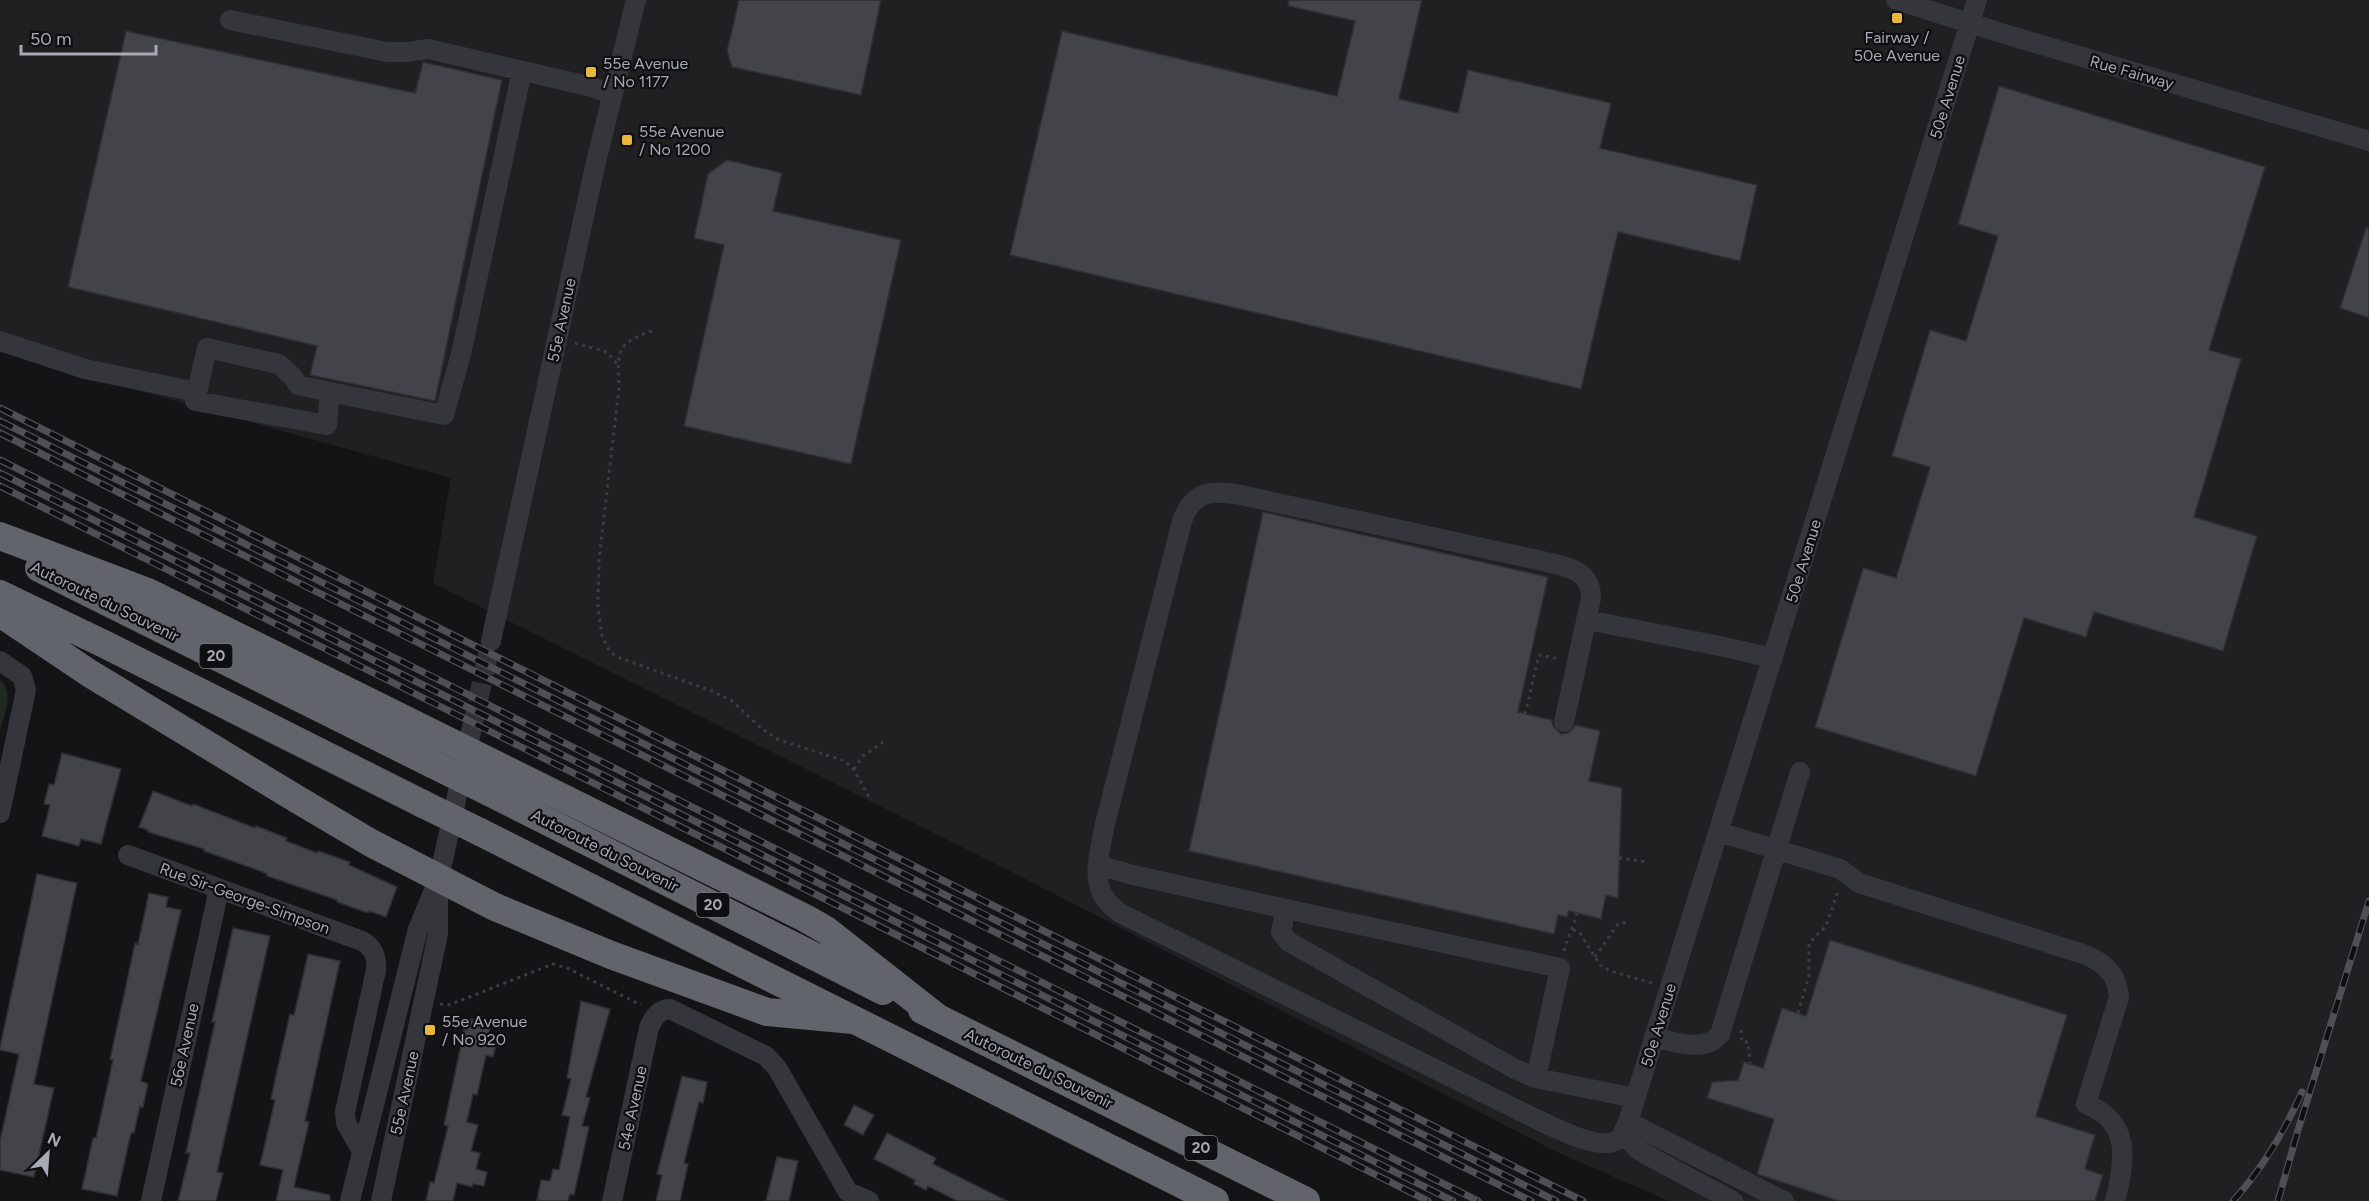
<svg xmlns="http://www.w3.org/2000/svg" width="2369" height="1201" viewBox="0 0 2369 1201" font-family="Figtree,sans-serif">
	<style>
		.built { fill: #202023 }
		.green { fill: #212822 }
		.building { fill: #434449; stroke: #2f2e32; stroke-width: 1.5 }
		.lines { fill: none; stroke-linecap: round; stroke-linejoin: round }
		.minor-tunnel { stroke: #313236; stroke-width: 20; stroke-dasharray: 20 10; stroke-linecap: butt }
		.path { stroke: #3c3d42; stroke-width: 3; stroke-dasharray: 3 4.5; stroke-linecap: butt }
		.minor { stroke: #35363b; stroke-width: 20 }
		.highway { stroke: #62646b; stroke-width: 28 }
		.rail-casing { stroke: #4f5056; stroke-width: 7 }
		.rail { stroke: #0f0f11; stroke-width: 4.5; stroke-dasharray: 14; stroke-linecap: butt }
		.highway-bridge { stroke: #62646b; stroke-width: 28 }
		.poi-dot { fill: #e7b63b; stroke: #0f0f11; stroke-width: 2 }
		.labels { text-anchor: middle; stroke-width: 4.5; stroke-linejoin: round; paint-order: stroke }
		.shield { fill: #0f0f11; stroke: #797c84; stroke-width: 1.5 }
		.shield-label { font-size: 15px; font-weight: bold; fill: #a7aab5 }
		.poi-label { font-size: 16px; fill: #a7aab5; stroke: #0f0f11; text-anchor: start }
		.street-label { font-size: 16px; fill: #a7aab5; stroke: #0f0f11 }
	</style>
	<rect width="100%" height="100%" fill="#141416"/>
	<!-- built -->
	<path class="built" d="M 0,0 L 2369,0 L 2369,1201 L 1669,1201 L 1559,1153 L 1002,867 L 433,583 L 451,478 L 0,352 Z"/>
	<!-- green -->
	<path class="green" d="M 0,680 C 15,691 4,716 0,731 Z"/>
	<!-- building -->
	<path class="building" d="M 739,0 L 881,0 L 861,95 L 732,67 L 727,51 Z
		M 1289,0 L 1422,0 L 1399,99 L 1458,113 L 1468,70 L 1611,103 L 1600,148 L 1757,185 L 1740,261 L 1618,232 L 1581,389 L 1010,255 L 1062,31 L 1337,96 L 1355,21 L 1288,6 Z
		M 126,31 L 415,93 L 423,62 L 502,80 L 435,401 L 310,375 L 317,346 L 68,287 Z
		M 1999,86 L 2265,167 L 2209,350 L 2241,359 L 2194,517 L 2257,536 L 2223,651 L 2094,612 L 2086,637 L 2024,618 L 1976,776 L 1815,727 L 1863,568 L 1896,578 L 1930,467 L 1892,456 L 1930,330 L 1966,341 L 1998,236 L 1958,224 Z
		M 727,160 L 782,173 L 773,211 L 901,240 L 851,464 L 684,426 L 724,245 L 694,238 L 708,174 Z
		M 2366,228 L 2369,228 L 2369,318 L 2340,308 Z
		M 1263,512 L 1548,577 L 1518,712 L 1552,720 L 1553,726 L 1561,734 L 1568,733 L 1576,725 L 1600,731 L 1589,781 L 1622,788 L 1618,898 L 1606,895 L 1601,919 L 1569,911 L 1567,917 L 1558,915 L 1554,934 L 1189,851 Z
		M 62,753 L 121,769 L 101,844 L 81,839 L 79,846 L 42,836 L 50,805 L 44,804 L 49,784 L 54,785 Z
		M 153,791 L 192,806 L 193,804 L 255,828 L 256,826 L 287,838 L 286,841 L 317,853 L 318,851 L 350,862 L 349,865 L 397,887 L 386,917 L 369,911 L 368,913 L 337,902 L 337,900 L 267,876 L 267,874 L 263,872 L 204,851 L 204,849 L 148,832 L 148,830 L 139,827 Z
		M 37,874 L 77,883 L 34,1084 L 54,1088 L 34,1177 L 0,1170 L 0,1141 L 19,1054 L 0,1050 L 0,1047 Z
		M 149,893 L 168,897 L 166,907 L 181,910 L 141,1081 L 148,1084 L 143,1107 L 140,1106 L 134,1133 L 131,1133 L 117,1196 L 82,1189 L 93,1138 L 96,1138 L 113,1060 L 110,1059 L 124,995 L 135,943 L 138,944 Z
		M 233,928 L 270,936 L 217,1172 L 223,1173 L 216,1201 L 178,1201 L 190,1153 L 186,1153 L 192,1125 L 215,1022 L 212,1022 Z
		M 1830,940 L 2067,1015 L 2036,1116 L 2095,1135 L 2085,1169 L 2103,1175 L 2095,1201 L 1839,1201 L 1757,1174 L 1774,1119 L 1707,1098 L 1712,1082 L 1738,1080 L 1744,1062 L 1763,1068 L 1782,1008 L 1806,1016 Z
		M 308,954 L 340,961 L 305,1121 L 309,1122 L 294,1187 L 330,1195 L 330,1201 L 276,1201 L 283,1170 L 260,1165 L 275,1100 L 271,1099 L 276,1075 L 290,1014 L 294,1015 Z
		M 581,1001 L 610,1009 L 586,1097 L 590,1098 L 582,1126 L 589,1127 L 574,1195 L 570,1194 L 568,1201 L 544,1201 L 537,1200 L 541,1180 L 550,1181 L 553,1169 L 559,1170 L 570,1117 L 562,1115 L 571,1079 L 567,1078 Z
		M 469,1019 L 491,1024 L 488,1036 L 498,1038 L 493,1057 L 486,1055 L 477,1095 L 473,1094 L 467,1122 L 478,1125 L 471,1151 L 480,1153 L 476,1169 L 487,1172 L 484,1186 L 473,1184 L 472,1187 L 457,1183 L 453,1201 L 426,1201 L 430,1182 L 434,1183 L 448,1126 L 444,1125 L 460,1050 L 464,1029 L 467,1030 Z
		M 682,1076 L 707,1082 L 703,1103 L 699,1102 L 684,1163 L 688,1164 L 680,1201 L 656,1201 L 662,1175 L 657,1174 Z
		M 854,1105 L 874,1115 L 863,1135 L 844,1125 Z
		M 887,1133 L 936,1158 L 933,1164 L 1007,1201 L 957,1201 L 928,1186 L 926,1190 L 914,1184 L 915,1180 L 874,1159 Z
		M 777,1157 L 798,1161 L 789,1201 L 766,1201 Z"/>
	<g class="lines">
		<!-- minor-tunnel -->
		<path class="minor-tunnel" d="M 471,732 L 491,641"/>
		<!-- path -->
		<path class="path" d="M 652,331 C 616,343 617,352 619,388 L 599,560 L 598,608 L 602,636 L 610,652 L 620,658 L 712,691 L 732,701 L 761,728 L 779,740 L 845,761 L 854,770 L 869,797
			M 575,343 L 607,352 L 617,364
			M 1525,714 L 1539,655 L 1560,659
			M 854,769 L 863,756 L 883,742
			M 1619,858 L 1647,862
			M 1573,930 L 1579,932 L 1600,965 L 1610,971 L 1652,983
			M 1564,951 C 1567,938 1574,927 1577,913
			M 1595,957 L 1618,924 L 1630,922
			M 440,1004 L 449,1005 L 553,964 L 567,968 L 641,1005
			M 1798,1013 L 1809,975 L 1809,943 L 1826,926 L 1838,891
			M 1741,1030 L 1742,1042 L 1748,1042 L 1750,1063"/>
		<!-- minor -->
		<path class="minor" d="M 1896,0 L 2011,36 L 2369,141
			M 230,20 L 387,52 L 408,52 L 428,49 L 588,86 L 612,94
			M 0,341 L 85,369 L 197,392
			M 330,392 L 298,385 L 293,377 L 279,364 L 207,348 L 195,401 L 327,425 L 330,392 L 444,415 L 461,354 L 522,71
			M 1587,620 L 1720,646 L 1773,658
			M 491,641 L 595,166 L 636,0
			M 0,661 L 22,676 L 26,690 L 0,813
			M 1564,722 L 1591,598 C 1591,577 1578,570 1560,565 L 1241,495 C 1211,490 1194,490 1182,521 L 1104,828 C 1098,862 1087,893 1122,914 L 1538,1120 C 1555,1128 1603,1153 1619,1139 C 1623,1135 1625,1127 1628,1122 L 1977,0
			M 1719,832 L 1840,869 L 1859,883 L 2083,954 C 2104,962 2117,973 2119,997 L 2086,1104 C 2132,1122 2125,1161 2115,1201
			M 128,855 L 362,941 C 374,948 377,957 376,970 L 345,1112 L 346,1123 L 362,1151
			M 1098,865 L 1133,875 L 1286,909 L 1281,932 L 1289,942 L 1515,1069 L 1536,1078 L 1635,1098
			M 1286,909 L 1560,968 L 1536,1078
			M 1654,1037 C 1673,1042 1706,1053 1720,1034 L 1800,772
			M 1628,1122 L 1784,1201
			M 1623,1132 L 1636,1148 L 1645,1154 L 1733,1201
			M 151,1201 L 219,889
			M 350,1201 L 418,929 L 439,878 L 471,732
			M 381,1201 L 438,934 L 438,890
			M 612,1201 L 649,1028 C 653,1018 659,1009 670,1009 L 766,1056 L 777,1068 L 848,1192 L 869,1201"/>
		<!-- highway -->
		<path class="highway" d="M 0,536 L 148,592 L 805,918 L 826,930 L 938,1018
			M 39,568 L 432,764
			M 0,594 L 104,644 L 423,804
			M 0,613 L 89,673 L 300,801 L 371,843 L 495,907 L 611,955 L 767,1012 L 853,1020
			M 489,792 L 883,991
			M 480,832 L 1215,1201
			M 922,1010 L 1306,1201"/>
		<!-- rail casing -->
		<g class="rail-casing">
			<path id="rail" d="M 0,408 L 1583,1201
				M 0,421 L 1556,1201
				M 0,433 L 1531,1201
				M 0,460 L 1478,1201
				M 0,473 L 1453,1201
				M 0,486 L 1428,1201
				M 2233,1201 C 2263,1168 2284,1132 2302,1092
				M 2278,1201 L 2298,1130 L 2369,901"/>
		</g>
		<!-- rail -->
		<use href="#rail" class="rail"/>
		<!-- highway-bridge -->
		<path class="highway-bridge" d="M 432,764 L 489,792
			M 423,804 L 480,832"/>
	</g>
	<!-- markers -->
	<g class="poi-dot">
		<rect x="1891" y="12" width="12" height="12" rx="3"/>
		<rect x="585" y="66" width="12" height="12" rx="3"/>
		<rect x="621" y="134" width="12" height="12" rx="3"/>
		<rect x="424" y="1024" width="12" height="12" rx="3"/>
	</g>
	<g class="labels">
		<!-- shield labels -->
		<g class="shield">
			<rect x="199.5" y="644" width="33" height="24" rx="4.5"/>
			<rect x="696.5" y="893" width="33" height="24" rx="4.5"/>
			<rect x="1184.5" y="1136" width="33" height="24" rx="4.5"/>
		</g>
		<g class="shield-label">
			<text x="216" y="661">20</text>
			<text x="713" y="910">20</text>
			<text x="1201" y="1153">20</text>
		</g>
		<!-- poi labels -->
		<g class="poi-label">
			<text x="1897" y="43" text-anchor="middle">Fairway /<tspan x="1897" dy="18">50e Avenue</tspan></text>
			<text x="603" y="69">55e Avenue<tspan x="603" dy="18">/ No 1177</tspan></text>
			<text x="639" y="137">55e Avenue<tspan x="639" dy="18">/ No 1200</tspan></text>
			<text x="442" y="1027">55e Avenue<tspan x="442" dy="18">/ No 920</tspan></text>
		</g>
		<!-- street labels -->
		<g class="street-label">
			<text transform="translate(2132 72) rotate(16)" y="6">Rue Fairway</text>
			<text transform="translate(1947 97) rotate(-73)" y="6">50e Avenue</text>
			<text transform="translate(561 320) rotate(-78)" y="6">55e Avenue</text>
			<text transform="translate(1803 561) rotate(-73)" y="6">50e Avenue</text>
			<text transform="translate(105 601) rotate(26)" y="6">Autoroute du Souvenir</text>
			<text transform="translate(605 850) rotate(27)" y="6">Autoroute du Souvenir</text>
			<text transform="translate(245 898) rotate(20)" y="6">Rue Sir-George-Simpson</text>
			<text transform="translate(1658 1025) rotate(-73)" y="6">50e Avenue</text>
			<text transform="translate(184 1045) rotate(-78)" y="6">56e Avenue</text>
			<text transform="translate(1039 1068) rotate(26)" y="6">Autoroute du Souvenir</text>
			<text transform="translate(404 1093) rotate(-78)" y="6">55e Avenue</text>
			<text transform="translate(632 1108) rotate(-78)" y="6">54e Avenue</text>
		</g>
	</g>
	<!-- north arrow -->
	<g transform="translate(48 1153) rotate(25)" stroke="#0f0f11" stroke-width="4.5" paint-order="stroke">
	<path d="M0-4.5L10 22L0 15L-10 22Z" fill="#a7aab5"/>
	<text y="-9" font-size="16" font-weight="bold" text-anchor="middle" fill="#a7aab5">N</text>
	</g>
	<!-- scale -->
	<path d="M21 45v9h135v-9" fill="none" stroke="#a7aab5" stroke-width="3"/>
	<text x="30" y="45" font-size="18" fill="#a7aab5" stroke="#0f0f11" stroke-width="4.5" paint-order="stroke">50 m</text>
</svg>
